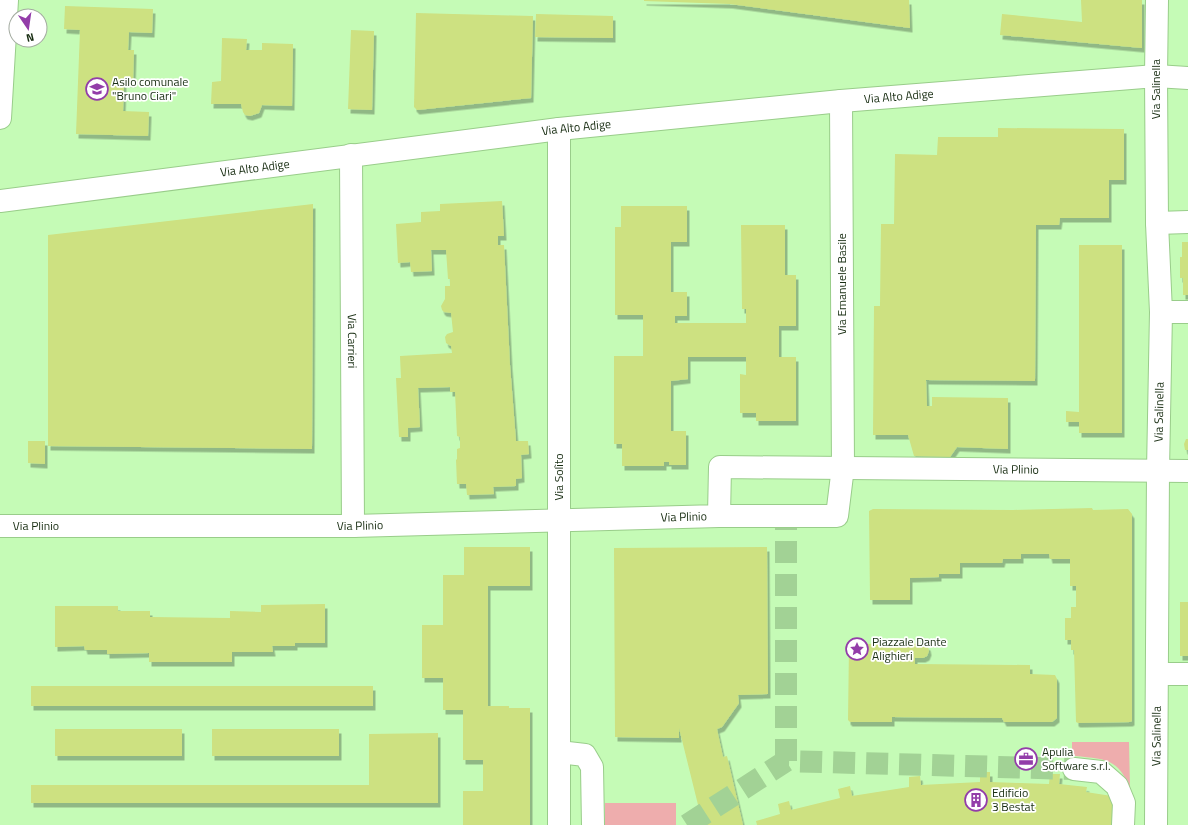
<svg xmlns="http://www.w3.org/2000/svg" width="1188" height="825" viewBox="0 0 1188 825" font-family="'Titillium Web',sans-serif">
	<style>
		.green { fill: #eeadad }
		.building { fill: #cde181; filter: url(#shadow) }
		.lines { fill: none; stroke-linecap: round; stroke-linejoin: round }
		.minor-tunnel { stroke: #a2d295; stroke-width: 22; stroke-dasharray: 22 11; stroke-linecap: butt }
		.minor-casing { stroke: #99cd8a; stroke-width: 24 }
		.minor { stroke: #fff; stroke-width: 22 }
		.labels { text-anchor: middle; stroke-width: 3.5; stroke-linejoin: round; paint-order: stroke }
		.poi-label { font-size: 12px; fill: #182d12; stroke: #fff; text-anchor: start }
		.street-label { font-size: 12px; fill: #182d12; stroke: #fff }
	</style>
	<defs>
		<filter id="shadow"><feDropShadow dx="2.5" dy="4.5" stdDeviation="0" flood-color="#0004"/></filter>
	</defs>
	<rect width="100%" height="100%" fill="#c5fbb6"/>
	<!-- green -->
	<path class="green" d="M 1072,742 L 1129,742 L 1130,789 C 1119,758 1104,759 1075,756 L 1072,750 Z
		M 605,803 L 676,803 L 676,825 L 605,825 Z"/>
	<!-- building -->
	<path class="building" d="M 644,0 L 909,0 L 910,28 L 730,4 L 644,1 Z
		M 1081,0 L 1142,0 L 1142,48 L 1000,35 L 1002,14 L 1082,22 Z
		M 65,6 L 153,9 L 152,33 L 129,32 L 128,50 L 134,50 L 133,83 L 124,82 L 123,111 L 149,112 L 148,136 L 76,134 L 80,30 L 64,29 Z
		M 416,13 L 533,16 L 531,98 L 417,110 L 414,107 Z
		M 536,14 L 613,16 L 613,38 L 535,37 Z
		M 351,30 L 374,31 L 372,110 L 348,109 Z
		M 222,38 L 247,39 L 246,50 L 262,50 L 262,43 L 293,44 L 292,106 L 262,105 L 259,113 L 250,116 L 245,115 L 243,112 L 241,104 L 211,104 L 212,82 L 221,81 Z
		M 998,128 L 1124,129 L 1124,180 L 1109,180 L 1109,218 L 1060,218 L 1059,225 L 1036,225 L 1035,381 L 926,380 L 927,406 L 932,406 L 932,397 L 1008,398 L 1008,449 L 957,447 L 950,457 L 914,456 L 908,435 L 873,435 L 874,306 L 880,306 L 881,224 L 894,224 L 895,154 L 937,155 L 938,137 L 998,137 Z
		M 502,201 L 504,236 L 498,236 L 498,245 L 504,245 L 510,365 L 516,441 L 528,441 L 529,454 L 521,455 L 522,478 L 516,479 L 516,486 L 493,487 L 494,494 L 467,495 L 466,484 L 457,484 L 456,460 L 457,459 L 457,449 L 460,448 L 460,437 L 457,436 L 455,392 L 450,392 L 450,387 L 418,388 L 420,427 L 408,428 L 408,437 L 399,437 L 396,378 L 401,378 L 400,356 L 452,353 L 451,346 L 446,343 L 445,337 L 447,334 L 453,332 L 451,313 L 444,312 L 442,310 L 441,306 L 445,299 L 445,286 L 450,286 L 450,279 L 448,279 L 446,250 L 431,250 L 432,271 L 411,272 L 410,262 L 398,263 L 396,224 L 421,222 L 421,212 L 440,211 L 440,204 Z
		M 313,204 L 312,449 L 48,446 L 48,235 Z
		M 621,206 L 687,206 L 687,242 L 671,242 L 671,292 L 687,292 L 687,316 L 675,316 L 675,323 L 746,323 L 746,309 L 742,309 L 741,225 L 785,225 L 785,275 L 796,275 L 796,326 L 779,326 L 779,357 L 796,357 L 796,421 L 756,421 L 756,413 L 740,413 L 740,374 L 746,375 L 746,357 L 688,357 L 688,379 L 671,381 L 671,431 L 686,431 L 686,465 L 669,465 L 669,462 L 664,462 L 664,466 L 622,466 L 622,444 L 614,444 L 614,356 L 643,356 L 643,315 L 615,315 L 615,227 L 621,227 Z
		M 1182,242 L 1188,242 L 1188,295 L 1183,295 L 1183,278 L 1180,278 L 1180,257 L 1182,257 Z
		M 1079,245 L 1122,245 L 1122,433 L 1079,433 L 1079,422 L 1066,422 L 1066,411 L 1079,412 Z
		M 1186,439 L 1188,439 L 1188,450 L 1185,450 L 1184,444 Z
		M 28,441 L 45,441 L 45,464 L 28,463 Z
		M 1092,508 L 1093,510 L 1128,509 L 1132,514 L 1132,721 L 1130,722 L 1078,723 L 1076,722 L 1074,650 L 1071,650 L 1071,640 L 1065,640 L 1065,618 L 1071,618 L 1071,607 L 1076,607 L 1076,586 L 1070,586 L 1070,559 L 1050,559 L 1049,554 L 1021,554 L 1021,559 L 1003,559 L 1002,563 L 960,563 L 960,574 L 939,574 L 939,577 L 910,578 L 910,600 L 870,600 L 869,511 L 873,509 L 1013,510 Z
		M 464,547 L 530,547 L 530,586 L 488,586 L 488,706 L 509,706 L 509,708 L 530,708 L 530,825 L 463,825 L 463,791 L 483,791 L 483,760 L 463,760 L 463,710 L 443,710 L 443,678 L 422,678 L 422,625 L 443,625 L 443,575 L 464,575 Z
		M 767,547 L 768,694 L 738,695 L 739,703 L 722,727 L 717,729 L 723,757 L 727,756 L 743,825 L 703,825 L 679,728 L 679,738 L 615,737 L 614,548 Z
		M 1180,602 L 1188,602 L 1188,656 L 1180,656 Z
		M 325,604 L 325,643 L 295,643 L 295,646 L 272,646 L 273,652 L 232,652 L 232,662 L 149,662 L 149,653 L 107,654 L 107,650 L 85,650 L 84,646 L 55,647 L 55,606 L 118,606 L 118,611 L 150,611 L 150,617 L 230,618 L 230,611 L 261,612 L 261,605 Z
		M 903,642 L 903,643 L 922,644 L 928,646 L 929,651 L 927,656 L 923,658 L 915,658 L 915,664 L 1030,665 L 1030,674 L 1055,675 L 1057,679 L 1057,718 L 1052,722 L 1004,722 L 1002,718 L 892,717 L 892,722 L 850,722 L 848,720 L 849,645 Z
		M 31,686 L 373,686 L 373,706 L 31,706 Z
		M 55,729 L 182,729 L 182,756 L 55,756 Z
		M 212,729 L 339,729 L 339,756 L 212,756 Z
		M 438,733 L 438,803 L 31,803 L 31,785 L 369,785 L 369,734 Z
		M 980,772 L 990,772 L 990,782 L 1049,784 L 1050,774 L 1060,774 L 1059,784 L 1087,787 L 1086,792 L 1118,797 L 1114,825 L 757,825 L 756,821 L 780,814 L 778,804 L 789,801 L 791,810 L 840,798 L 838,789 L 850,786 L 852,796 L 909,787 L 909,777 L 920,776 L 921,785 L 980,782 Z"/>
	<g class="lines">
		<!-- minor-tunnel -->
		<path class="minor-tunnel" d="M 786,761 L 786,517
			M 687,825 L 786,761 L 1074,769"/>
		<!-- minor casing -->
		<g class="minor-casing">
			<g id="minor">
				<path d="M 0,118 L 7,0"/>
				<path d="M 559,129 L 559,825"/>
				<path id="s1" d="M 351,155 L 353,526"/>
				<path id="s2" d="M 0,201 L 559,129 L 841,101 L 1156,76 L 1188,78"/>
				<path d="M 1157,223 L 1188,222"/>
				<path d="M 1161,312 L 1188,312"/>
				<path d="M 719,516 L 837,516 L 843,467 L 841,101"/>
				<path id="s3" d="M 0,526 L 353,526 L 719,516 L 720,467 L 1188,471"/>
				<path d="M 1157,674 L 1188,674"/>
				<path d="M 559,752 L 585,755 L 592,767 L 593,825"/>
				<path d="M 1074,769 L 1101,772 L 1117,786 L 1124,803 L 1123,825"/>
				<path id="s4" d="M 1156,825 L 1158,470 L 1161,312 L 1157,223 L 1156,76 L 1157,0"/>
			</g>
		</g>
		<!-- minor -->
		<use href="#minor" class="minor"/>
	</g>
	<!-- icons -->
	<defs>
		<g id="school-ring" transform="scale(1.15)"><circle r="9.5" fill="#fff" stroke="#933da9" stroke-width="1.5"/><path d="M0-5L7-2L0 1L-7-2ZM-4 1L0 2.5L4 1V4Q0 6-4 4Z" fill="#933da9"/></g>
		<g id="sight-ring" transform="scale(1.15)"><circle r="9.5" fill="#fff" stroke="#933da9" stroke-width="1.5"/><path d="M0-6L1.8-2.2L6-1.7L2.9 1.2L3.7 5.4L0 3.3L-3.7 5.4L-2.9 1.2L-6-1.7L-1.8-2.2Z" fill="#933da9"/></g>
		<g id="office-ring" transform="scale(1.15)"><circle r="9.5" fill="#fff" stroke="#933da9" stroke-width="1.5"/><path d="M-6-3h4V-5.5h4V-3h4V5H-6ZM-1-4.5V-3h2v-1.5ZM-6 0V1H6V0Z" fill="#933da9"/></g>
		<g id="building-ring" transform="scale(1.15)"><circle r="9.5" fill="#fff" stroke="#933da9" stroke-width="1.5"/><path d="M-4-6H4V6H1V3H-1V6H-4ZM-2.5-4.3h1.7v1.8h-1.7ZM.8-4.3h1.7v1.8H.8ZM-2.5-1h1.7V.8h-1.7ZM.8-1h1.7V.8H.8Z" fill="#933da9"/></g>
	</defs>
	<g fill-rule="evenodd">
		<use href="#school-ring" x="97" y="89"/>
		<use href="#sight-ring" x="857" y="649"/>
		<use href="#office-ring" x="1026" y="759"/>
		<use href="#building-ring" x="976" y="800"/>
	</g>
	<g class="labels">
		<!-- poi labels -->
		<g class="poi-label">
			<text x="112" y="86">Asilo comunale<tspan x="112" dy="14">"Bruno Ciari"</tspan></text>
			<text x="872" y="646">Piazzale Dante<tspan x="872" dy="14">Alighieri</tspan></text>
			<text x="1042" y="756">Apulia<tspan x="1042" dy="14">Software s.r.l.</tspan></text>
			<text x="992" y="797">Edificio<tspan x="992" dy="14">3 Bestat</tspan></text>
		</g>
		<!-- street labels -->
		<g class="street-label">
			<text transform="translate(1156 89) rotate(-90)" y="4">Via Salinella</text>
			<text dy="4" stroke="none"><textPath href="#s2" startOffset="905">Via Alto Adige</textPath></text>
			<text dy="4" stroke="none"><textPath href="#s2" startOffset="581">Via Alto Adige</textPath></text>
			<text dy="4" stroke="none"><textPath href="#s2" startOffset="257">Via Alto Adige</textPath></text>
			<text transform="translate(842 284) rotate(-90)" y="4">Via Emanuele Basile</text>
			<text dy="4" stroke="none"><textPath href="#s1" startOffset="186">Via Carrieri</textPath></text>
			<text dy="4" stroke="none"><textPath href="#s4" startOffset="413">Via Salinella</textPath></text>
			<text dy="4" stroke="none"><textPath href="#s3" startOffset="1064">Via Plinio</textPath></text>
			<text transform="translate(559 477) rotate(-90)" y="4">Via Solìto</text>
			<text dy="4" stroke="none"><textPath href="#s3" startOffset="684">Via Plinio</textPath></text>
			<text dy="4" stroke="none"><textPath href="#s3" startOffset="36">Via Plinio</textPath></text>
			<text dy="4" stroke="none"><textPath href="#s3" startOffset="360">Via Plinio</textPath></text>
			<text dy="4" stroke="none"><textPath href="#s4" startOffset="89">Via Salinella</textPath></text>
		</g>
	</g>
	<!-- north arrow -->
	<g transform="translate(28 28) rotate(167)"><circle r="19" fill="#ffffff" stroke="#a3aba0"/>
	<path d="M0-3L7 15L0 10L-7 15Z" fill="#933da9"/>
	<text y="-6" font-size="11" font-weight="bold" text-anchor="middle" fill="#182d12">N</text>
	</g>
</svg>
